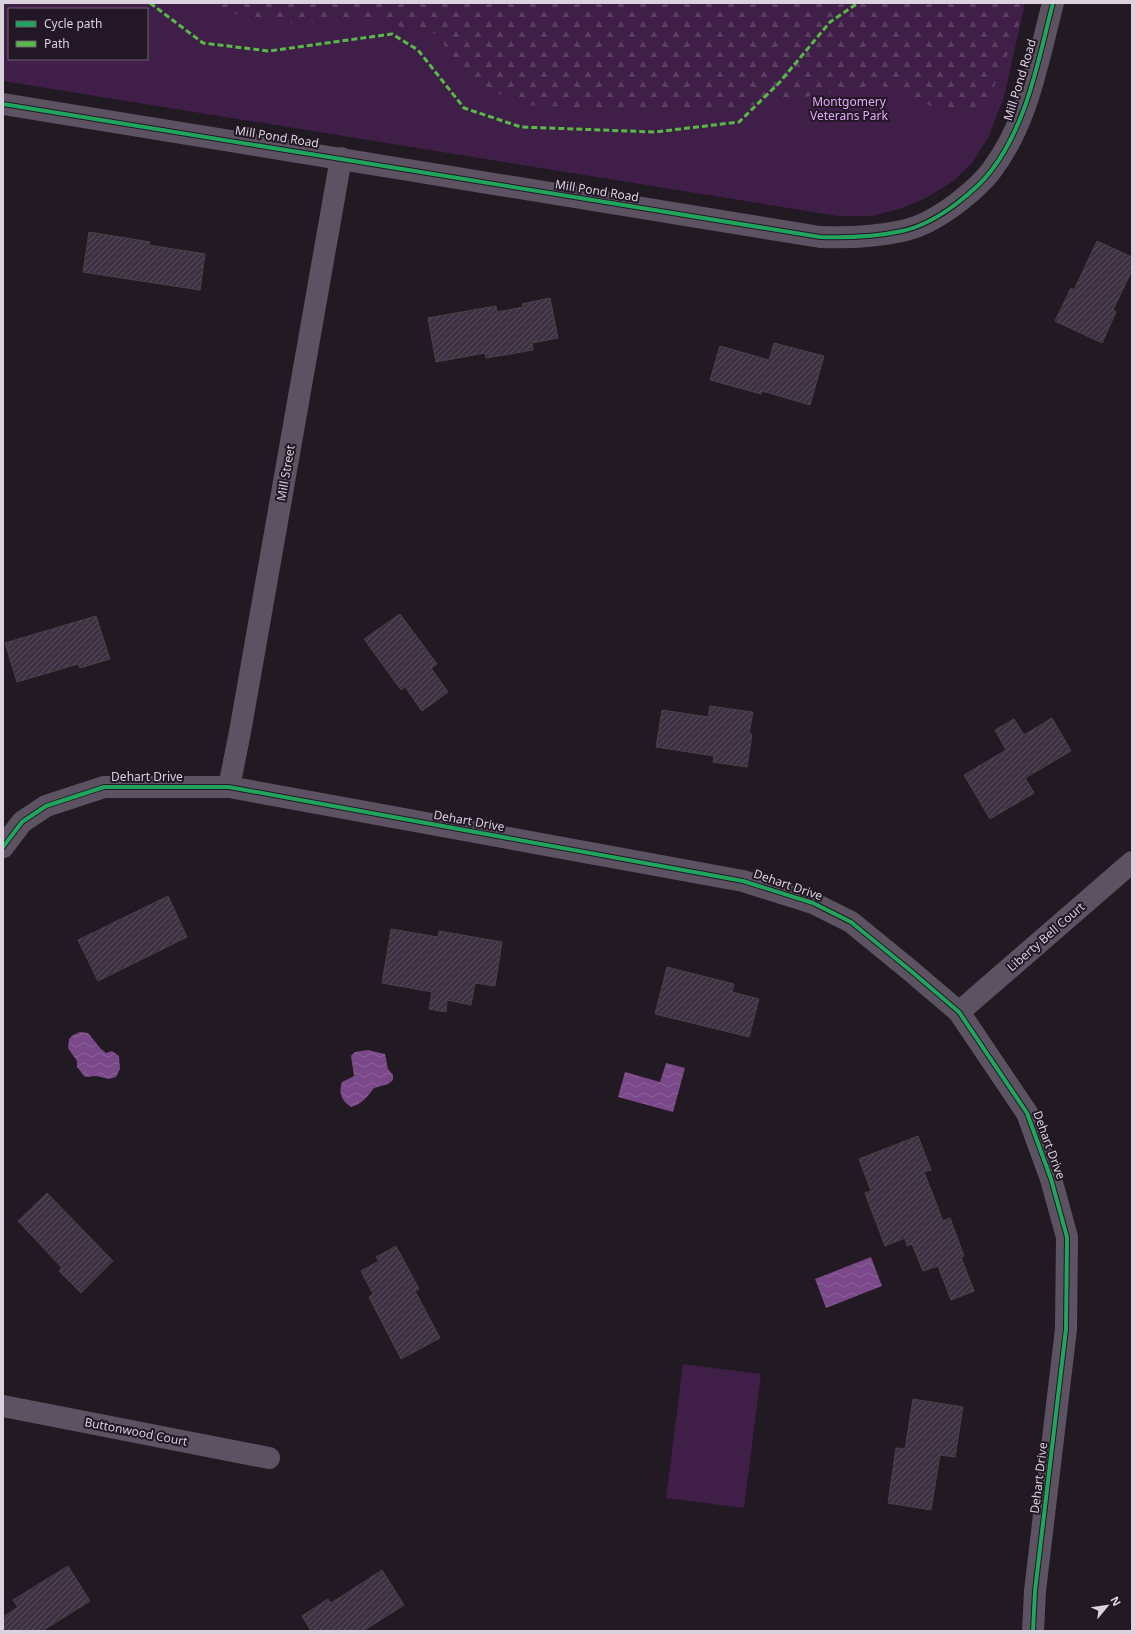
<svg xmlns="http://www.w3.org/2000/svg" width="1135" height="1634" viewBox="0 0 1135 1634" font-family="'Noto Sans',sans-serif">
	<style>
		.green { fill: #3f1e48; fill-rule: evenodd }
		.forest { fill: url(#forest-firs) }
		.water { fill: url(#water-waves) }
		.building { fill: url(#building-hatch); stroke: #484248 }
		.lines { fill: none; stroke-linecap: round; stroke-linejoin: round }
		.minor { stroke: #5d5261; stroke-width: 22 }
		.quiet { stroke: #58b947; stroke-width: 3; stroke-dasharray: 6 3; stroke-linecap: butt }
		.cycleway-casing { stroke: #231726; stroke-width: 6 }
		.cycleway { stroke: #20a55d; stroke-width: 4 }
		.labels { text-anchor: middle; stroke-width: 4; stroke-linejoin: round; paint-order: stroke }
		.street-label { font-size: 12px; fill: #dad2dc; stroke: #231726 }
		.park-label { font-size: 12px; fill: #e5a9f7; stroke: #231726 }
	</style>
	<defs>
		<pattern id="forest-firs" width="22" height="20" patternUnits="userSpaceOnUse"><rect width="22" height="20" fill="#3f1e48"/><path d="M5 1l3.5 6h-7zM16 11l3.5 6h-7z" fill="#5a3e62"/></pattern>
		<pattern id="water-waves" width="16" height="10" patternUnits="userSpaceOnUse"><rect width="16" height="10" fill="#7b4889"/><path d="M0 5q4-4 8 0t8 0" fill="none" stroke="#8d6299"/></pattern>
		<pattern id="building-hatch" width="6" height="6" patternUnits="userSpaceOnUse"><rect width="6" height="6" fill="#3e3141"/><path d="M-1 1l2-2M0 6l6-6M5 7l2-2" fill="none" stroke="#594e5c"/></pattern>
	</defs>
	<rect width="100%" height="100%" fill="#211a22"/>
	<!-- green -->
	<path class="green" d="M 3,3 L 1025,3 L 1004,97 L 988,138 L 972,163 L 952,182 L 926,198 L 900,209 L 872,216 L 838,216 L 3,81 ZM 9,9 L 147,9 L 147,59 L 9,59 Z
		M 683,1364 L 761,1374 L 744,1508 L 666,1498 Z"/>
	<!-- forest -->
	<path class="forest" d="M 208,3 L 1024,3 L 1017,32 L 985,108 L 951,114 L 880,85 L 711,112 L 522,105 L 470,79 L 436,34 L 374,21 L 292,23 L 220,11 Z"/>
	<!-- water -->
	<path class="water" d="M 80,1032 L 88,1033 L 101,1049 L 106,1053 L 112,1051 L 119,1056 L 120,1069 L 116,1077 L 109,1079 L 96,1076 L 85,1077 L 77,1067 L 77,1061 L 68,1048 L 69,1039 L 73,1035 Z
		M 368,1050 L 385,1054 L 388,1069 L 393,1075 L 393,1080 L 388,1084 L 374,1088 C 367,1097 362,1104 351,1107 C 342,1101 338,1093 342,1082 L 354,1076 L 351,1056 L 355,1052 Z
		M 666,1063 L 685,1068 L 673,1112 L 618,1097 L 625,1072 L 660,1082 Z
		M 871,1257 L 882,1286 L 826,1308 L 815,1279 Z"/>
	<!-- building -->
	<path class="building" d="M 89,232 L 150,242 L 149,245 L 205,254 L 200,290 L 83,272 Z
		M 1097,241 L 1132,257 L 1132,270 L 1113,310 L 1116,312 L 1102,343 L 1055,321 L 1071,288 L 1074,290 Z
		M 550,298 L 558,338 L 532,343 L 533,350 L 486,358 L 485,353 L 436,362 L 428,318 L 496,306 L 497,312 L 523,307 L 522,304 Z
		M 774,343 L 824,356 L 810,405 L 762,391 L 761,394 L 710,380 L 720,346 L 769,360 Z
		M 400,614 L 437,664 L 431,668 L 448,692 L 422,711 L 405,687 L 401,690 L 364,639 Z
		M 96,616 L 110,659 L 80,668 L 78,664 L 17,682 L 5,643 Z
		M 710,706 L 753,712 L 749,734 L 752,734 L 747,767 L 713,762 L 714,756 L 656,747 L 662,710 L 708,717 Z
		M 1052,718 L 1071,751 L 1025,778 L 1034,793 L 990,819 L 964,775 L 1006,750 L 995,730 L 1014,719 L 1024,735 Z
		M 168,896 L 187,937 L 98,981 L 78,940 Z
		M 391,929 L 438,937 L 439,931 L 502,942 L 495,986 L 475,983 L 471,1005 L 447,1000 L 446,1012 L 429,1009 L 432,992 L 382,983 Z
		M 667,967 L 734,984 L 732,992 L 759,999 L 749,1037 L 655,1014 Z
		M 918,1136 L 931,1170 L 924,1172 L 943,1221 L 950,1218 L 964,1256 L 961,1257 L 974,1291 L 951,1300 L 938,1266 L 923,1271 L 912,1244 L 907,1246 L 905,1238 L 885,1246 L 865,1193 L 871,1191 L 859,1159 Z
		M 47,1193 L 113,1261 L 81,1293 L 59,1271 L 62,1268 L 18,1221 Z
		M 396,1246 L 419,1289 L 415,1291 L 440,1338 L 401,1359 L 369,1297 L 373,1294 L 361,1271 L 379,1261 L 376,1257 Z
		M 913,1399 L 963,1407 L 955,1457 L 940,1455 L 931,1510 L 888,1503 L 896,1448 L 905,1449 Z
		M 68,1566 L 90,1601 L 42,1631 L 3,1631 L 3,1617 L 18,1607 L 13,1600 Z
		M 382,1570 L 404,1605 L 363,1631 L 311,1631 L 302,1616 L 328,1599 L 331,1603 Z"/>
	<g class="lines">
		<!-- minor -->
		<path class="minor" d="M 3,104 L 820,237 C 848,238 874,237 902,231 C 921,227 940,216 956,204 C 969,194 982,183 991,171 C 1028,123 1038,60 1053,3
			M 229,787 L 240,732 L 341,158
			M 3,847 L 22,822 L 46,806 L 104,787 L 229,787 L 743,881 L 813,903 L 851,922 L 911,971 L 959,1012 L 1027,1113 L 1051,1179 L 1067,1237 L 1066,1329 L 1035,1591 L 1033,1631
			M 959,1012 L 1132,862
			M 3,1406 L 269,1458"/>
		<!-- quiet -->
		<path class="quiet" d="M 150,3 L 203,43 L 269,51 L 392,34 L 418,50 L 464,108 L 521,127 L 655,132 L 739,122 L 779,83 L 830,22 L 858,3"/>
		<!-- cycleway casing -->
		<g class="cycleway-casing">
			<path id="cycleway" d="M 3,104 L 820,237 C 848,238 874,237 902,231 C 921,227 940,216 956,204 C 969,194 982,183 991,171 C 1028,123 1038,60 1053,3
				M 3,847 L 22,822 L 46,806 L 104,787 L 229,787 L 743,881 L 813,903 L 851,922 L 911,971 L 959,1012 L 1027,1113 L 1051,1179 L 1067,1237 L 1066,1329 L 1035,1591 L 1033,1631"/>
		</g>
		<!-- cycleway -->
		<use href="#cycleway" class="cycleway"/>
	</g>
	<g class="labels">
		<!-- street labels -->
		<g class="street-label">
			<text transform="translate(1020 80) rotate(-73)" y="4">Mill Pond Road</text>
			<text transform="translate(277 137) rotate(9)" y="4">Mill Pond Road</text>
			<text transform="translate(597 191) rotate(9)" y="4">Mill Pond Road</text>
			<text transform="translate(286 473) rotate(-80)" y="4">Mill Street</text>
			<text x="147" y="781">Dehart Drive</text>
			<text transform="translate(469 821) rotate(10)" y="4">Dehart Drive</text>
			<text transform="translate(788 885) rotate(19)" y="4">Dehart Drive</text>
			<text transform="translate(1046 937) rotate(-41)" y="4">Liberty Bell Court</text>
			<text transform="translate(1049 1145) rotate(70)" y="4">Dehart Drive</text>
			<text transform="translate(136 1432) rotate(11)" y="4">Buttonwood Court</text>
			<text transform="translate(1039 1478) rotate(-83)" y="4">Dehart Drive</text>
		</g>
		<!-- park labels -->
		<g class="park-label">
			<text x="849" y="106">Montgomery<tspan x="849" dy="14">Veterans Park</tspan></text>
		</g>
	</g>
	<!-- border -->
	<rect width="1135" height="1634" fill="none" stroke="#dad2dc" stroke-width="8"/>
	<!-- legend -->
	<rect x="8" y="8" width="140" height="52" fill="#231726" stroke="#6c626f"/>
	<rect x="16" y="21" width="20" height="6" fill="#20a55d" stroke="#6c626f"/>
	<text x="44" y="28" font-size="12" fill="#dad2dc">Cycle path</text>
	<rect x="16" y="41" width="20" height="6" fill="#58b947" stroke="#6c626f"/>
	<text x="44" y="48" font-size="12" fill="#dad2dc">Path</text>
	<!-- north arrow -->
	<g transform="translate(1107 1606) rotate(61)" stroke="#231726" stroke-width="3" paint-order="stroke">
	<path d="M0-3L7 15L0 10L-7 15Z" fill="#dad2dc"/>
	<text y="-6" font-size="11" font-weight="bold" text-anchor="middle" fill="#dad2dc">N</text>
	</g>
</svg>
